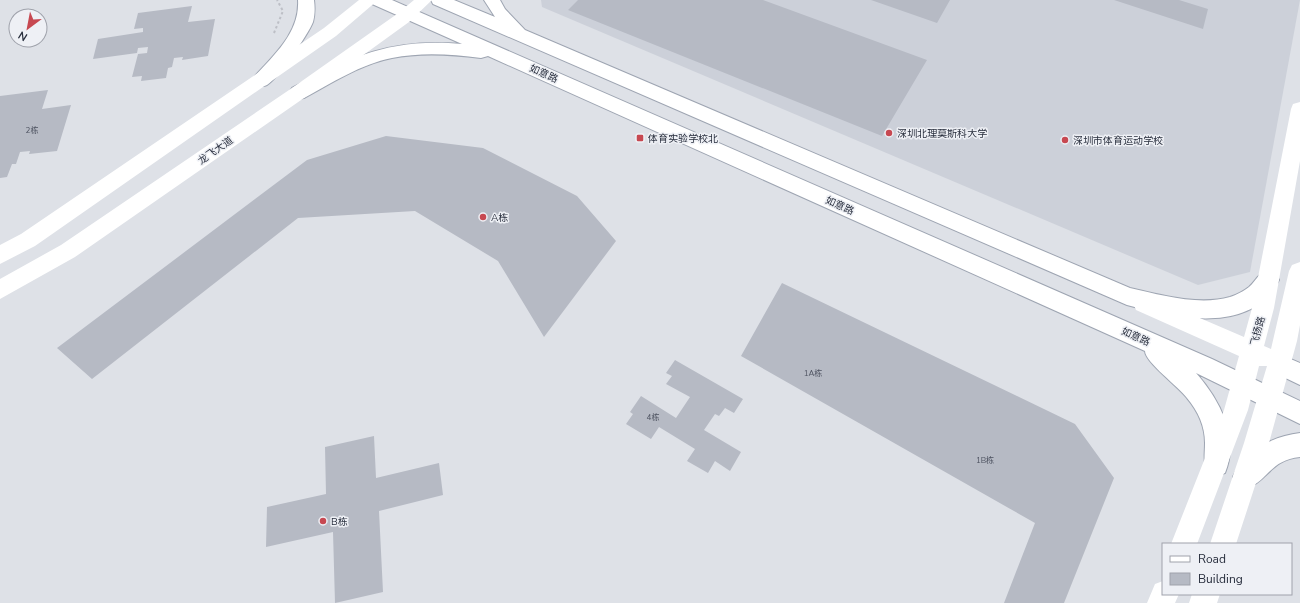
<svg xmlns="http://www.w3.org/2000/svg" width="1300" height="603" viewBox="0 0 1300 603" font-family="'Nunito Sans','Noto Sans SC',sans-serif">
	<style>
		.built { fill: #ccd0d9 }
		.building { fill: #b6bac4 }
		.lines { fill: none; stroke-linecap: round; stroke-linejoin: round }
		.primary-casing { stroke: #9ea5b2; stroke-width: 2 }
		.path { stroke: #bdbfc6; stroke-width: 2; stroke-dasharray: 2.5 2.5; stroke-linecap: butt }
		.secondary { fill: #fff; fill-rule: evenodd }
		.primary { fill: #fff; fill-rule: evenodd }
		.poi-dot { fill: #c74851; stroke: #eef0f5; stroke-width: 1.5 }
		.labels { text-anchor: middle; stroke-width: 3; stroke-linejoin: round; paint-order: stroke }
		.number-label { font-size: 8px; fill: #4c515f }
		.street-label { font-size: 10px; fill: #282e3d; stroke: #eef0f5 }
		.poi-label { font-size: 10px; fill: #282e3d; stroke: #eef0f5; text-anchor: start }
	</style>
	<rect width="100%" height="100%" fill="#dee1e7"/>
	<!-- built -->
	<path class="built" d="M 541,0 L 1300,0 L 1250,272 L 1198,285 L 542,7 Z"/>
	<!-- building -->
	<path class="building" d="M 578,0 L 763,0 L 927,60 L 882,136 L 568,10 Z
		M 871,0 L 950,0 L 937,23 Z
		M 1114,0 L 1179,0 L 1208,9 L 1203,29 Z
		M 192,6 L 188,22 L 215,19 L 208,56 L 182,60 L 183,57 L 174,58 L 172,67 L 168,68 L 166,78 L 141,81 L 142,76 L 132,77 L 138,54 L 147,53 L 148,47 L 138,48 L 137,53 L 93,59 L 98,39 L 143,32 L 143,28 L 134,29 L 138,13 Z
		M 48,90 L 42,109 L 71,105 L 57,151 L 29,154 L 30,151 L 20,152 L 16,164 L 12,164 L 7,177 L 0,178 L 0,96 Z
		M 386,136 L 483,148 L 577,196 L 616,241 L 544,337 L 498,261 L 415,211 L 298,218 L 92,379 L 57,348 L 307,160 Z
		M 782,283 L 1075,424 L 1114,478 L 1064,603 L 1004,603 L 1035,523 L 741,356 Z
		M 675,360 L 743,399 L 734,413 L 725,408 L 719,416 L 715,414 L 704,430 L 741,452 L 730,471 L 715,461 L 708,473 L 687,461 L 695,449 L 659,427 L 651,439 L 626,424 L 633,414 L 630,412 L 641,396 L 676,418 L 690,397 L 666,384 L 672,376 L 666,373 Z
		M 374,436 L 376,478 L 439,463 L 443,495 L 379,511 L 383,592 L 335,603 L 333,532 L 266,547 L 267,507 L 326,494 L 325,447 Z"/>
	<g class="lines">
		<!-- primary casing -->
		<g class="primary-casing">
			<path id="primary" d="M 298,0 L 314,0 C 315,8 315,14 313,22 C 308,35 278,78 267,85 C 263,87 259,86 255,84 L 252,80 L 255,76 C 275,54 300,32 298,0 Z
				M 370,0 L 392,0 L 1212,359 L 1300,401 L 1300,424 L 1196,373 C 1219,399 1240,437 1225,473 L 1216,476 L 1207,473 C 1203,462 1205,454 1205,443 C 1205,426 1198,411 1187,398 C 1179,387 1145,362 1145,351 L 488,56 L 481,58 C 451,54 421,52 392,58 C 361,64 332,83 304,98 L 298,99 L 292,98 L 289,93 L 292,88 C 354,56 390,38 462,44 L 372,4 Z
				M 431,0 L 454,0 L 495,17 L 484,0 L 500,0 L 505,9 L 525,30 L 1130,288 C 1161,295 1199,306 1230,297 C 1236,295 1244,291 1249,287 C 1259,278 1259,268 1276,274 L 1279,280 C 1251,336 1174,318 1127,305 L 433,4 Z
				M 1297,279 L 1300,280 L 1300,314 L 1292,312 C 1288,302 1285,291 1289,281 Z
				M 1279,354 L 1300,363 L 1300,385 L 1271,371 L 1267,364 L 1271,357 Z
				M 1300,433 L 1300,457 C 1270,460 1269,480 1246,489 L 1237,486 L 1233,477 C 1244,451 1273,436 1300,433 Z"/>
		</g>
		<!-- path -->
		<path class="path" d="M 274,33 L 283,11 L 277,0"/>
		<!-- secondary -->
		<path class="secondary" d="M 359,0 L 378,0 L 336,36 L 35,246 L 0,264 L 0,245 L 21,234 L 324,28 Z
			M 414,0 L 432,0 L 409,22 L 304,98 L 75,257 L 0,299 L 0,279 L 61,245 L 292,88 L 397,14 Z
			M 1300,102 L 1300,161 L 1274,308 L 1264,346 L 1271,349 L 1289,271 L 1292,265 L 1300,262 L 1300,325 L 1297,341 L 1269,443 L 1236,544 L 1210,544 L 1244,443 L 1267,366 L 1259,366 L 1248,410 L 1197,544 L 1171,544 L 1224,410 L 1239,356 L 1136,310 L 1133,303 L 1136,296 L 1144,294 L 1244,337 L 1252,308 L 1291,109 L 1293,104 Z
			M 1163,581 L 1163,594 L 1179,594 L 1175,603 L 1147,603 L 1155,584 Z
			M 1192,594 L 1220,594 L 1217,603 L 1189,603 Z"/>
		<!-- primary -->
		<use href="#primary" class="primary"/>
	</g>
	<!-- markers -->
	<g class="poi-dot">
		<circle cx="889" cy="133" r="4"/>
		<rect x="636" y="134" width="8" height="8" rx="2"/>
		<circle cx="1065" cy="140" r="4"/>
		<circle cx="483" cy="217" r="4"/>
		<circle cx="323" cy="521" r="4"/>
	</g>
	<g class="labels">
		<!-- number labels -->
		<g class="number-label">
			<text x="32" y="133">2栋</text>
			<text x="813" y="376">1A栋</text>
			<text x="653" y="420">4栋</text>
			<text x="985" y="463">1B栋</text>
		</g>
		<!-- street labels -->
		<g class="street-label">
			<text transform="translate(544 73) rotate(24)" y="4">如意路</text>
			<text transform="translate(215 150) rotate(-35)" y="4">龙飞大道</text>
			<text transform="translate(840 205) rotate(24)" y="4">如意路</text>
			<text transform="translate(1257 331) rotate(-75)" y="4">飞扬路</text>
			<text transform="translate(1136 336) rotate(24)" y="4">如意路</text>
		</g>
		<!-- poi labels -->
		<g class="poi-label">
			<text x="897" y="137">深圳北理莫斯科大学</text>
			<text x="648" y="142">体育实验学校北</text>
			<text x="1073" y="144">深圳市体育运动学校</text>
			<text x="491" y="221">A栋</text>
			<text x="331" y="525">B栋</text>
		</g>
	</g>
	<!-- legend -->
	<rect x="1162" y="543" width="130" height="52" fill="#eef0f5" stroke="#9fa2ab"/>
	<rect x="1170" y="556" width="20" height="6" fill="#ffffff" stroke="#9fa2ab"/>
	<text x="1198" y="563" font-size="12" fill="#282e3d">Road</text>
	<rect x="1170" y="573" width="20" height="12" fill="#b6bac4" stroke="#9fa2ab"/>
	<text x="1198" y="583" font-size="12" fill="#282e3d">Building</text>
	<!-- north arrow -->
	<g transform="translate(28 28) rotate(212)"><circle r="19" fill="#eef0f5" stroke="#9fa2ab"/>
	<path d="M0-3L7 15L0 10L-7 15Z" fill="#c74851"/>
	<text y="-6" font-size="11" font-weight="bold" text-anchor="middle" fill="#282e3d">N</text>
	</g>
</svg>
